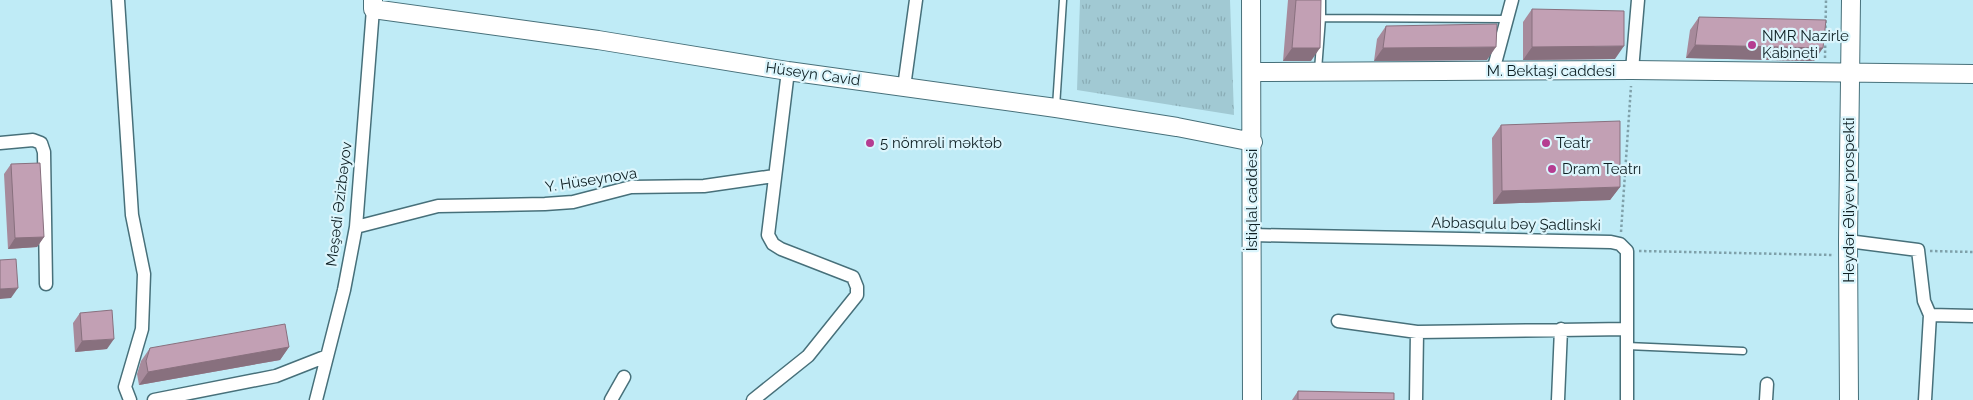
<svg xmlns="http://www.w3.org/2000/svg" width="1973" height="400" viewBox="0 0 1973 400" font-family="Raleway,sans-serif">
	<style>
		.grass { fill: url(#grass-tufts) }
		.lines { fill: none; stroke-linecap: round; stroke-linejoin: round }
		.service-casing { stroke: #47707a; stroke-width: 9 }
		.minor-casing { stroke: #47707a; stroke-width: 15 }
		.secondary-casing { stroke: #47707a; stroke-width: 20 }
		.path { stroke: #7fa1aa; stroke-width: 2.5; stroke-dasharray: 2.5 2.5; stroke-linecap: butt }
		.service { stroke: #fff; stroke-width: 6 }
		.minor { stroke: #fff; stroke-width: 12 }
		.secondary { stroke: #fff; stroke-width: 18 }
		.wall { fill: #a78a9b }
		.shaded-wall { fill: #88707e }
		.building { fill: #c2a0b4; stroke: #88707e }
		.poi-dot { fill: #b53d91; stroke: #dbf5fc; stroke-width: 2 }
		.labels { text-anchor: middle; stroke-width: 4.5; stroke-linejoin: round; paint-order: stroke }
		.poi-label { font-size: 15px; fill: #0e1f23; stroke: #dbf5fc; text-anchor: start }
		.street-label { font-size: 15px; fill: #0e1f23; stroke: #dbf5fc }
	</style>
	<defs>
		<pattern id="grass-tufts" width="24" height="20" patternUnits="userSpaceOnUse" patternTransform="scale(1.25)"><rect width="24" height="20" fill="#a1c9d3"/><path d="M3 7l-1-3M5 7V3M7 7l1-3M15 17l-1-3M17 17v-4M19 17l1-3" fill="none" stroke="#89acb5"/></pattern>
	</defs>
	<rect width="100%" height="100%" fill="#bfebf6"/>
	<!-- grass -->
	<path class="grass" d="M 1080,0 L 1230,0 L 1234,115 L 1077,90 Z"/>
	<g class="lines">
		<!-- service casing -->
		<g class="service-casing">
			<path id="service" d="M 1322,0 L 1322,18
				M 1318,70 L 1322,18 L 1506,19
				M 1056,107 L 1063,0
				M 1627,346 L 1743,351"/>
		</g>
		<!-- minor casing -->
		<g class="minor-casing">
			<path id="minor" d="M 118,0 L 132,215 L 144,274 L 142,329 L 125,387 L 130,400
				M 1632,70 L 1638,0
				M 1493,71 L 1512,0
				M 904,87 L 916,0
				M 0,143 L 33,140 L 41,143 L 44,152 L 46,284
				M 356,227 L 438,206 L 545,204 L 573,202 L 631,187 L 704,186 L 774,176
				M 1252,235 L 1611,242 L 1620,244 L 1627,251 L 1627,400
				M 1848,241 L 1918,250 L 1924,301 L 1930,315 L 1973,316
				M 1338,321 L 1417,332 L 1626,329
				M 154,400 L 276,376 L 327,356
				M 316,400 L 344,290 L 356,227 L 373,9
				M 611,400 L 624,377
				M 753,400 L 808,356 L 857,295 L 857,287 L 853,277 L 781,249 L 773,244 L 768,235 L 788,71
				M 1416,400 L 1417,332
				M 1558,400 L 1561,329
				M 1766,400 L 1767,384
				M 1925,400 L 1930,315"/>
		</g>
		<!-- secondary casing -->
		<g class="secondary-casing">
			<path id="secondary" d="M 373,0 L 373,9 L 598,40 L 788,71 L 1056,108 L 1177,127 L 1253,142
				M 1251,0 L 1252,400
				M 1252,72 L 1632,70 L 1973,74
				M 1849,400 L 1848,241 L 1851,0"/>
		</g>
		<!-- path -->
		<path class="path" d="M 1825,39 L 1836,39
			M 1825,58 L 1826,0
			M 1621,232 L 1631,86
			M 1639,251 L 1834,255
			M 1930,251 L 1973,252"/>
		<!-- service -->
		<use href="#service" class="service"/>
		<!-- minor -->
		<use href="#minor" class="minor"/>
		<!-- secondary -->
		<use href="#secondary" class="secondary"/>
	</g>
	<!-- wall -->
	<path class="wall" d="M 1288,0 L 1321,0 L 1311,61 L 1283,61 Z
		M 1532,9 L 1615,59 L 1523,60 L 1523,22 Z
		M 1699,17 L 1814,61 L 1686,58 L 1690,30 Z
		M 1386,26 L 1487,60 L 1374,61 L 1377,39 Z
		M 1501,125 L 1620,187 L 1610,200 L 1493,204 L 1492,138 Z
		M 11,164 L 44,237 L 37,247 L 8,249 L 4,174 Z
		M 80,313 L 107,349 L 75,352 L 73,323 Z
		M 289,347 L 280,360 L 139,385 L 137,374 L 141,361 L 150,348 Z
		M 1298,391 L 1394,400 L 1292,400 Z"/>
	<!-- shaded-wall -->
	<path class="shaded-wall" d="M 1695,45 L 1823,48 L 1814,61 L 1686,58 Z
		M 1624,46 L 1615,59 L 1523,60 L 1532,47 Z
		M 1496,47 L 1487,60 L 1374,61 L 1383,48 Z
		M 1292,48 L 1320,48 L 1311,61 L 1283,61 Z
		M 1620,187 L 1610,200 L 1493,204 L 1502,191 Z
		M 44,237 L 37,247 L 8,249 L 15,238 Z
		M 18,288 L 11,298 L 0,299 L 0,289 Z
		M 114,339 L 107,349 L 75,352 L 82,341 Z
		M 289,347 L 280,360 L 139,385 L 148,372 Z"/>
	<!-- building -->
	<path class="building" d="M 1296,0 L 1321,0 L 1320,48 L 1292,48 Z
		M 1532,9 L 1624,11 L 1624,46 L 1532,47 Z
		M 1699,17 L 1826,20 L 1823,48 L 1695,45 Z
		M 1497,24 L 1496,47 L 1383,48 L 1386,26 Z
		M 1620,121 L 1620,187 L 1502,191 L 1501,125 Z
		M 40,163 L 44,237 L 15,238 L 11,164 Z
		M 16,259 L 18,288 L 0,289 L 0,260 Z
		M 112,310 L 114,339 L 82,341 L 80,313 Z
		M 285,324 L 289,347 L 148,372 L 146,361 L 150,348 Z
		M 1298,391 L 1394,393 L 1394,400 L 1298,400 Z"/>
	<!-- markers -->
	<g class="poi-dot">
		<circle cx="1752" cy="45" r="5"/>
		<circle cx="870" cy="143" r="5"/>
		<circle cx="1546" cy="143" r="5"/>
		<circle cx="1552" cy="169" r="5"/>
	</g>
	<g class="labels">
		<!-- poi labels -->
		<g class="poi-label">
			<text x="1762" y="41">NMR Nazirle<tspan x="1762" dy="17">Kabineti</tspan></text>
			<text x="880" y="148">5 nömrəli məktəb</text>
			<text x="1556" y="148">Teatr</text>
			<text x="1562" y="174">Dram Teatrı</text>
		</g>
		<!-- street labels -->
		<g class="street-label">
			<text x="1551" y="76">M. Bektaşi caddesi</text>
			<text transform="translate(813 74) rotate(8)" y="5">Hüseyn Cavid</text>
			<text transform="translate(591 180) rotate(-9)" y="5">Y. Hüseynova</text>
			<text transform="translate(1252 200) rotate(-90)" y="5">İstiqlal caddesi</text>
			<text transform="translate(1849 200) rotate(-90)" y="5">Heydər Əliyev prospekti</text>
			<text transform="translate(339 204) rotate(-83)" y="5">Məşədi Əzizbəyov</text>
			<text transform="translate(1516 224) rotate(1)" y="5">Abbasqulu bəy Şadlinski</text>
		</g>
	</g>
</svg>
